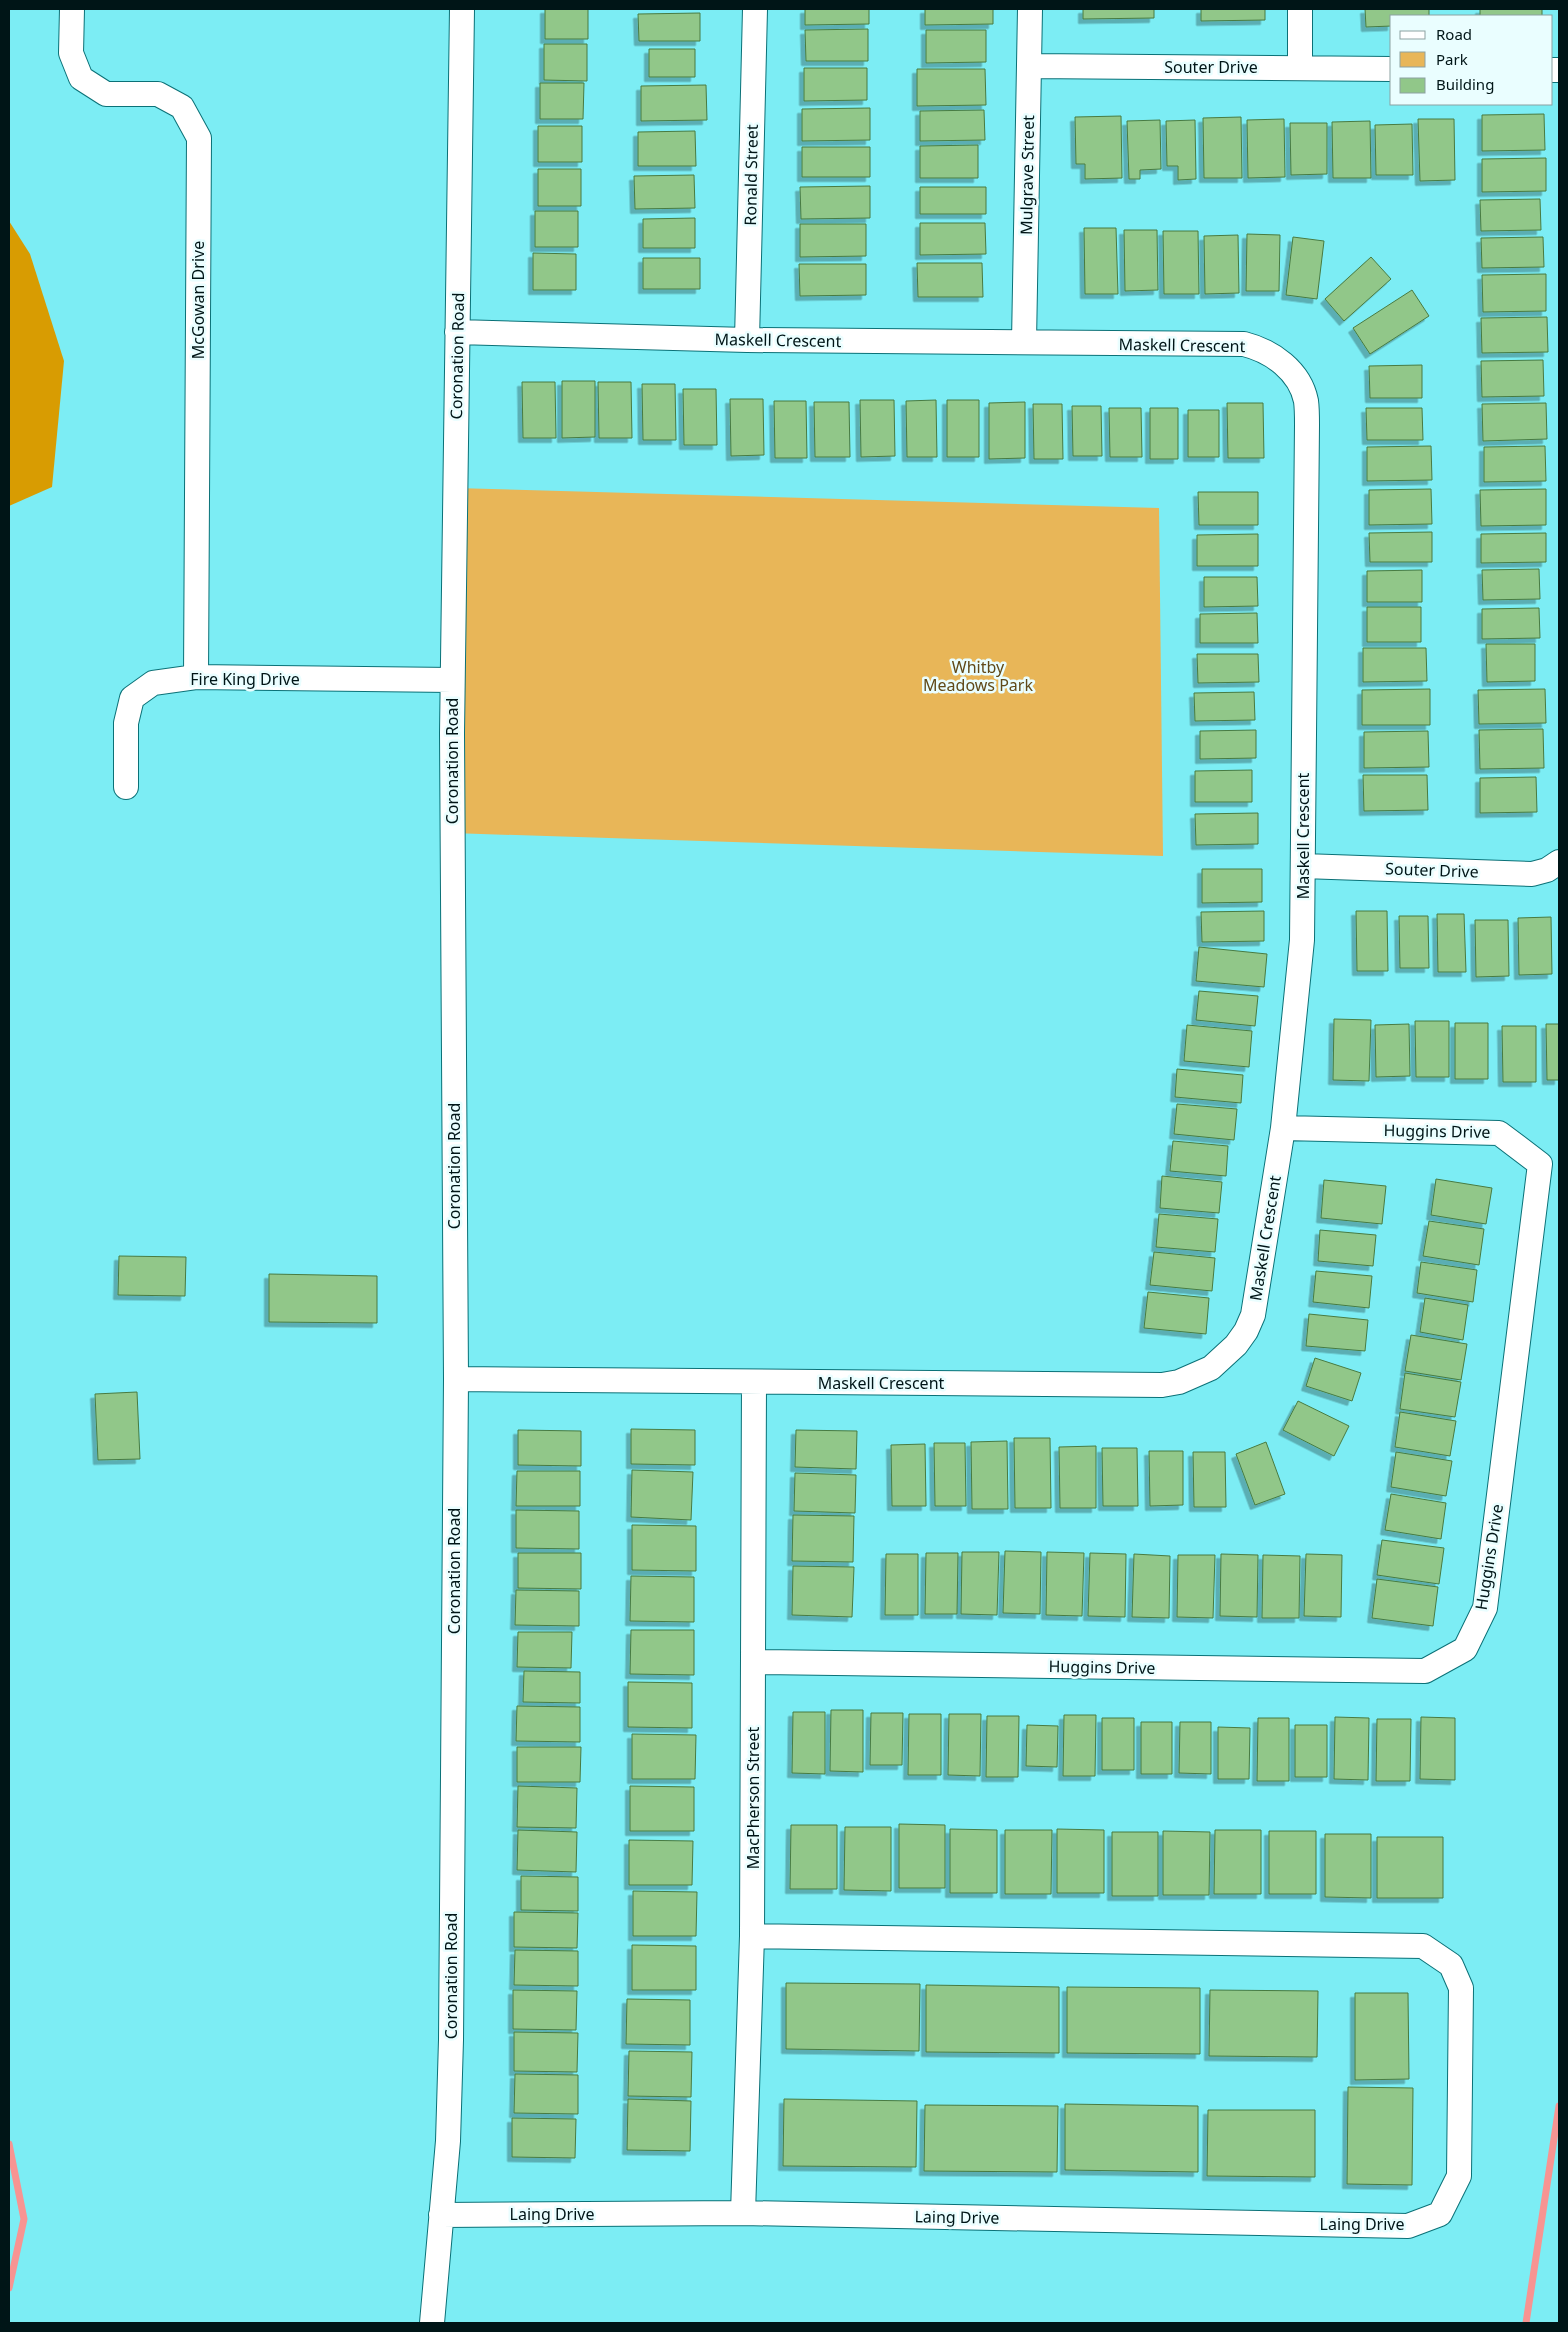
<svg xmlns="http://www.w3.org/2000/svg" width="1568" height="2332" viewBox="0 0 1568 2332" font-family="'Noto Sans',sans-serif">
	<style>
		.green { fill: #e8b658 }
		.forest { fill: #d89c02 }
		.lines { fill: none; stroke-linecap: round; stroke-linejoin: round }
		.stream { stroke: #f79492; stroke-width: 7 }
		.building { fill: #91c789; stroke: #487b41; filter: url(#shadow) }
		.minor-casing { stroke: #0b7177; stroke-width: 26 }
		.minor { stroke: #fff; stroke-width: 24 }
		.labels { text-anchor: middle; stroke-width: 5; stroke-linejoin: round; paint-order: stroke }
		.street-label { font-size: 16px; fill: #001517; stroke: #eafeff }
		.park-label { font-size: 16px; fill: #614918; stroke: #eafeff }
	</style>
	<defs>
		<filter id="shadow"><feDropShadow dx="-4.5" dy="4.5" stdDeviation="0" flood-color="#0004"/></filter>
	</defs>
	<rect width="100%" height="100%" fill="#7cedf4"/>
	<!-- green -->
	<path class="green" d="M 455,488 L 1159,508 L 1163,856 L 452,833 Z"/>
	<!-- forest -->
	<path class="forest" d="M 9,221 L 30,254 L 64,361 L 52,487 L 9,506 Z"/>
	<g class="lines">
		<!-- stream -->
		<path class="stream" d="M 9,2144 L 24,2219 L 9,2288
			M 1526,2323 L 1559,2106"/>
	</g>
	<!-- building -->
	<path class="building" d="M 545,9 L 588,9 L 588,39 L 545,39 Z
		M 805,9 L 869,9 L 869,24 L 805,25 Z
		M 925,9 L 993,9 L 993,24 L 925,25 Z
		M 1083,9 L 1154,9 L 1154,18 L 1083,19 Z
		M 1201,9 L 1265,9 L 1265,20 L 1201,21 Z
		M 1365,9 L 1429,9 L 1429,16 L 1392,16 L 1392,26 L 1366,27 Z
		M 1480,9 L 1542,9 L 1542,16 L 1480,16 Z
		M 700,13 L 700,41 L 639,41 L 638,14 Z
		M 868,29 L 868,61 L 806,61 L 805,30 Z
		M 926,30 L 986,30 L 986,62 L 926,63 Z
		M 544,44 L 587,44 L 587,81 L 544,80 Z
		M 649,49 L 695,49 L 695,77 L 649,77 Z
		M 804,68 L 867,68 L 867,100 L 804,101 Z
		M 917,69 L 985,69 L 986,105 L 917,106 Z
		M 540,83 L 584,83 L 583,119 L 540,119 Z
		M 706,85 L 707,120 L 641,121 L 641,86 Z
		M 870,108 L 870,140 L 802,141 L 802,109 Z
		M 984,110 L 985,140 L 920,141 L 920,111 Z
		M 1544,114 L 1545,150 L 1482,151 L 1482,115 Z
		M 1121,116 L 1122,178 L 1085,179 L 1085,164 L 1076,164 L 1075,117 Z
		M 1241,117 L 1242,178 L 1204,178 L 1203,118 Z
		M 1284,119 L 1285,177 L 1248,178 L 1247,120 Z
		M 1418,119 L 1454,119 L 1455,180 L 1420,181 Z
		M 1160,120 L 1161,169 L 1140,170 L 1140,179 L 1129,179 L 1127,121 Z
		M 1195,120 L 1196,179 L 1178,180 L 1178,166 L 1167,166 L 1166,121 Z
		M 1370,121 L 1371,178 L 1333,178 L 1332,122 Z
		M 1290,123 L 1327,123 L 1327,174 L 1291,175 Z
		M 1412,124 L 1413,175 L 1376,175 L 1375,125 Z
		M 538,126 L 582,126 L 582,162 L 538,162 Z
		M 695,131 L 696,166 L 638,166 L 638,132 Z
		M 978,145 L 978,178 L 920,178 L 920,146 Z
		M 802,147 L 870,147 L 870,177 L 802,177 Z
		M 1546,158 L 1546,191 L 1482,192 L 1482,159 Z
		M 538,169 L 581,169 L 581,206 L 538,206 Z
		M 694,175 L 695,208 L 635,209 L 634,176 Z
		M 870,186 L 870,218 L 801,219 L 800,187 Z
		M 920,187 L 986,187 L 986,214 L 920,214 Z
		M 1540,199 L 1541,230 L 1481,231 L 1480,200 Z
		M 535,211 L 578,211 L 578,247 L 535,247 Z
		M 695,218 L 695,248 L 643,248 L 643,219 Z
		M 920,223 L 985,223 L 986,254 L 920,255 Z
		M 800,224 L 866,224 L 866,256 L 800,257 Z
		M 1084,228 L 1116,228 L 1118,294 L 1085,294 Z
		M 1124,230 L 1157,230 L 1158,290 L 1125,291 Z
		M 1163,231 L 1198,231 L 1199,294 L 1164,294 Z
		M 1247,234 L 1280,235 L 1279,291 L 1246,291 Z
		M 1238,235 L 1239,293 L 1205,294 L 1204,236 Z
		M 1293,237 L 1324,241 L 1317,299 L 1286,295 Z
		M 1543,237 L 1544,267 L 1482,268 L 1481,238 Z
		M 533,253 L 576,254 L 576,290 L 533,290 Z
		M 1371,257 L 1391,279 L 1344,321 L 1325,299 Z
		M 643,258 L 700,258 L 700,289 L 643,289 Z
		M 917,263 L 982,263 L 983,297 L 918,297 Z
		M 799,264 L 866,264 L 866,295 L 800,296 Z
		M 1546,274 L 1546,311 L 1483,312 L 1482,275 Z
		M 1412,290 L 1429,316 L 1370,354 L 1353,328 Z
		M 1547,317 L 1548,352 L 1482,353 L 1481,318 Z
		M 1543,360 L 1544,396 L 1482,397 L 1481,361 Z
		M 1422,365 L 1422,398 L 1370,398 L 1369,366 Z
		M 562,381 L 595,381 L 595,437 L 562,438 Z
		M 522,382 L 555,382 L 556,438 L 523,438 Z
		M 598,382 L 631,382 L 632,438 L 599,438 Z
		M 642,384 L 675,384 L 676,440 L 643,440 Z
		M 683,389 L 716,389 L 717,445 L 684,445 Z
		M 730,399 L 763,399 L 764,455 L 731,456 Z
		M 860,400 L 894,400 L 895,456 L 861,457 Z
		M 936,400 L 937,457 L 907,457 L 906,401 Z
		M 947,400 L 979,400 L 979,457 L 947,457 Z
		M 774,401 L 806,401 L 807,458 L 775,458 Z
		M 814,402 L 849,402 L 850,457 L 815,457 Z
		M 1025,402 L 1025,458 L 989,459 L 989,403 Z
		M 1227,403 L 1263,403 L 1264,458 L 1228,458 Z
		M 1546,403 L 1547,439 L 1483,441 L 1482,404 Z
		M 1033,404 L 1062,404 L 1063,459 L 1034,459 Z
		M 1072,406 L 1101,406 L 1102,456 L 1073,456 Z
		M 1109,408 L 1141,408 L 1142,457 L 1110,457 Z
		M 1150,408 L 1178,408 L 1178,459 L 1150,459 Z
		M 1366,408 L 1422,408 L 1423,440 L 1367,440 Z
		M 1188,410 L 1219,410 L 1219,457 L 1188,457 Z
		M 1431,446 L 1432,480 L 1367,481 L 1367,447 Z
		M 1545,446 L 1546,481 L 1484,482 L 1484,447 Z
		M 1431,489 L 1432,524 L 1369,525 L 1369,490 Z
		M 1546,489 L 1546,525 L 1481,526 L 1480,490 Z
		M 1198,492 L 1258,492 L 1258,525 L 1199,525 Z
		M 1432,532 L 1432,562 L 1370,562 L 1369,533 Z
		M 1546,533 L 1546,562 L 1481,563 L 1481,534 Z
		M 1258,534 L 1258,566 L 1197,566 L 1197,535 Z
		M 1539,569 L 1540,599 L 1483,600 L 1482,570 Z
		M 1422,570 L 1422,602 L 1367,602 L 1367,571 Z
		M 1204,577 L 1257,577 L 1258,606 L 1204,607 Z
		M 1367,607 L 1421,607 L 1421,642 L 1367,642 Z
		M 1539,608 L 1540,638 L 1482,639 L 1482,609 Z
		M 1257,613 L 1258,643 L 1200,643 L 1200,614 Z
		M 1486,644 L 1535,644 L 1535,681 L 1487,682 Z
		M 1363,648 L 1426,648 L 1427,681 L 1363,682 Z
		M 1197,654 L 1258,654 L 1259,682 L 1198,683 Z
		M 1430,689 L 1430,725 L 1362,725 L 1362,690 Z
		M 1545,689 L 1546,723 L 1479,724 L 1478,690 Z
		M 1254,692 L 1255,720 L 1195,721 L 1194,693 Z
		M 1543,729 L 1544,768 L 1480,769 L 1479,730 Z
		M 1256,730 L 1256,758 L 1200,759 L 1200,731 Z
		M 1428,731 L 1429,767 L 1364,768 L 1364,732 Z
		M 1252,770 L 1252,802 L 1195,802 L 1195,771 Z
		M 1363,775 L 1427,775 L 1428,810 L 1364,811 Z
		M 1536,777 L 1537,812 L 1480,813 L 1480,778 Z
		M 1258,813 L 1258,844 L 1196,845 L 1195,814 Z
		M 1202,869 L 1262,869 L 1262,902 L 1202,903 Z
		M 1264,911 L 1264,941 L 1202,942 L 1201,912 Z
		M 1356,911 L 1387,911 L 1388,971 L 1357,971 Z
		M 1437,914 L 1464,914 L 1466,972 L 1438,972 Z
		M 1399,916 L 1428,916 L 1429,968 L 1400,968 Z
		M 1551,917 L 1552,974 L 1519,975 L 1518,918 Z
		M 1475,920 L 1508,920 L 1509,976 L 1476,977 Z
		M 1199,947 L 1267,954 L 1264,987 L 1196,981 Z
		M 1199,991 L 1258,996 L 1255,1026 L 1196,1020 Z
		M 1334,1019 L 1371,1020 L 1369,1081 L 1333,1080 Z
		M 1415,1021 L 1449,1021 L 1449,1077 L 1416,1077 Z
		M 1455,1023 L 1488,1023 L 1488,1079 L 1455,1079 Z
		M 1409,1024 L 1410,1076 L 1376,1077 L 1375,1025 Z
		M 1546,1024 L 1559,1024 L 1559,1080 L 1547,1080 Z
		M 1187,1025 L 1252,1031 L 1249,1067 L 1184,1061 Z
		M 1502,1026 L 1536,1026 L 1536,1082 L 1503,1082 Z
		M 1177,1069 L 1243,1075 L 1241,1103 L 1175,1097 Z
		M 1177,1104 L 1237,1109 L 1234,1140 L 1174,1134 Z
		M 1173,1141 L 1228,1146 L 1226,1176 L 1170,1171 Z
		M 1162,1176 L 1222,1182 L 1219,1213 L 1160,1208 Z
		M 1436,1179 L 1492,1188 L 1486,1224 L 1431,1215 Z
		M 1324,1180 L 1386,1186 L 1382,1224 L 1321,1218 Z
		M 1159,1214 L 1218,1219 L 1215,1252 L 1156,1247 Z
		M 1429,1221 L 1484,1229 L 1479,1265 L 1423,1256 Z
		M 1320,1230 L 1376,1235 L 1373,1266 L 1318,1261 Z
		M 1154,1252 L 1215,1258 L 1212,1291 L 1150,1285 Z
		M 119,1256 L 186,1257 L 185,1296 L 118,1295 Z
		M 1421,1262 L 1477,1270 L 1473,1302 L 1417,1293 Z
		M 1316,1271 L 1372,1276 L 1369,1308 L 1313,1302 Z
		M 269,1274 L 377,1276 L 377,1323 L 269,1322 Z
		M 1148,1292 L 1209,1298 L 1206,1334 L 1144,1328 Z
		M 1425,1298 L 1468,1305 L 1463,1340 L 1420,1332 Z
		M 1309,1314 L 1368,1320 L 1365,1351 L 1306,1346 Z
		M 1411,1335 L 1467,1344 L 1461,1380 L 1405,1371 Z
		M 1315,1358 L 1361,1373 L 1352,1401 L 1306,1386 Z
		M 1405,1373 L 1461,1382 L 1455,1417 L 1400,1409 Z
		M 137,1392 L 140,1459 L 98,1460 L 95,1394 Z
		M 1298,1401 L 1349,1426 L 1334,1456 L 1283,1430 Z
		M 1400,1412 L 1456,1421 L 1450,1456 L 1395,1447 Z
		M 631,1429 L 695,1430 L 695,1465 L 631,1464 Z
		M 518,1430 L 581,1431 L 581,1466 L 518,1465 Z
		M 796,1430 L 857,1431 L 856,1469 L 795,1467 Z
		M 1014,1438 L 1050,1438 L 1051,1508 L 1015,1508 Z
		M 1007,1441 L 1008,1509 L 972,1509 L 971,1442 Z
		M 1266,1442 L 1285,1494 L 1255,1505 L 1236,1454 Z
		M 934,1443 L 965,1443 L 966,1506 L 935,1506 Z
		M 925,1444 L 926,1506 L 892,1506 L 891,1445 Z
		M 1096,1446 L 1096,1508 L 1060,1508 L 1059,1447 Z
		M 1102,1448 L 1137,1448 L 1138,1506 L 1103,1506 Z
		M 1149,1451 L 1183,1451 L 1183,1505 L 1150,1506 Z
		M 1193,1452 L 1225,1452 L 1226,1507 L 1194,1507 Z
		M 1396,1452 L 1452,1461 L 1446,1496 L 1391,1487 Z
		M 632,1470 L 693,1472 L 691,1520 L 631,1517 Z
		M 517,1471 L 580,1471 L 580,1506 L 516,1506 Z
		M 795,1473 L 856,1475 L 855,1513 L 794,1511 Z
		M 1391,1494 L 1446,1503 L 1441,1539 L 1385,1530 Z
		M 516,1510 L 579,1511 L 579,1549 L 516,1548 Z
		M 793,1515 L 854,1516 L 853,1562 L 792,1561 Z
		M 632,1525 L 696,1526 L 696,1571 L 632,1570 Z
		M 1382,1540 L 1444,1548 L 1439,1584 L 1377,1575 Z
		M 1005,1551 L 1041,1552 L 1040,1614 L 1003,1613 Z
		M 962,1552 L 999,1552 L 997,1615 L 961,1614 Z
		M 1047,1552 L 1084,1553 L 1082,1616 L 1046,1615 Z
		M 518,1553 L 581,1553 L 581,1589 L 518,1588 Z
		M 926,1553 L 958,1553 L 957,1614 L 925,1614 Z
		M 1090,1553 L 1126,1554 L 1125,1617 L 1088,1616 Z
		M 886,1554 L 918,1554 L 918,1615 L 885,1615 Z
		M 1134,1554 L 1170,1556 L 1169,1618 L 1132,1617 Z
		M 1221,1554 L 1258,1555 L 1257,1617 L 1220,1616 Z
		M 1306,1554 L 1342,1555 L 1341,1617 L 1304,1616 Z
		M 1178,1555 L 1215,1555 L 1213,1618 L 1177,1617 Z
		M 1263,1555 L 1300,1556 L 1299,1618 L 1262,1618 Z
		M 793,1566 L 854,1567 L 852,1617 L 792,1615 Z
		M 631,1576 L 694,1577 L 694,1622 L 630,1621 Z
		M 1377,1579 L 1438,1587 L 1433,1626 L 1372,1618 Z
		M 516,1590 L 579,1591 L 579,1626 L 515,1625 Z
		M 631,1630 L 694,1630 L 694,1675 L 630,1674 Z
		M 518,1632 L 572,1632 L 571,1668 L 517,1667 Z
		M 524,1671 L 580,1672 L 580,1703 L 523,1702 Z
		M 628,1682 L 692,1683 L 692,1728 L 628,1727 Z
		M 517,1706 L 580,1707 L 580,1742 L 516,1741 Z
		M 831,1710 L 863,1710 L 863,1772 L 830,1771 Z
		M 793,1712 L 825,1712 L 825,1774 L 792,1773 Z
		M 871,1713 L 903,1713 L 902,1765 L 870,1765 Z
		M 909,1714 L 941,1714 L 941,1775 L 908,1775 Z
		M 949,1714 L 981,1714 L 980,1776 L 948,1775 Z
		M 1064,1715 L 1096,1715 L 1095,1776 L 1063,1776 Z
		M 987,1716 L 1019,1716 L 1018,1777 L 986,1777 Z
		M 1335,1717 L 1369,1718 L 1368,1780 L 1334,1779 Z
		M 1421,1717 L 1455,1718 L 1455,1780 L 1420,1779 Z
		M 1102,1718 L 1134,1718 L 1134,1770 L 1102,1770 Z
		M 1258,1718 L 1289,1718 L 1289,1781 L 1257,1781 Z
		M 1377,1719 L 1411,1719 L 1410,1781 L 1376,1781 Z
		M 1141,1722 L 1172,1722 L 1172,1774 L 1141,1774 Z
		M 1180,1722 L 1211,1722 L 1211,1774 L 1179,1773 Z
		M 1027,1725 L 1058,1726 L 1057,1767 L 1026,1766 Z
		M 1295,1725 L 1327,1725 L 1327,1777 L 1295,1777 Z
		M 1218,1727 L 1250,1728 L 1249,1779 L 1218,1779 Z
		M 632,1734 L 696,1735 L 695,1779 L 632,1779 Z
		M 517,1747 L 581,1747 L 580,1782 L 517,1782 Z
		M 518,1786 L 577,1788 L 576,1828 L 517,1827 Z
		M 630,1786 L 694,1787 L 694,1831 L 630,1831 Z
		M 899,1824 L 945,1825 L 945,1888 L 899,1888 Z
		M 791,1825 L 837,1825 L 837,1889 L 790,1889 Z
		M 845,1827 L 891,1827 L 891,1891 L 844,1890 Z
		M 950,1829 L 997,1830 L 997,1893 L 950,1893 Z
		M 1057,1829 L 1104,1830 L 1104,1893 L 1057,1893 Z
		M 518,1830 L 577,1832 L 576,1872 L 517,1870 Z
		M 1005,1830 L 1052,1830 L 1051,1894 L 1005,1894 Z
		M 1215,1830 L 1261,1830 L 1261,1894 L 1214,1894 Z
		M 1163,1831 L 1210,1832 L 1209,1895 L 1163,1895 Z
		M 1269,1831 L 1316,1831 L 1316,1894 L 1269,1894 Z
		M 1112,1832 L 1158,1832 L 1158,1896 L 1112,1896 Z
		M 1325,1834 L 1371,1834 L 1371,1898 L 1325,1897 Z
		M 1377,1837 L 1443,1837 L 1443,1898 L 1377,1898 Z
		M 629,1840 L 693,1841 L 692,1885 L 629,1885 Z
		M 521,1876 L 578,1877 L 578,1911 L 521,1910 Z
		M 633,1891 L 697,1892 L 696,1936 L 633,1936 Z
		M 514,1912 L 578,1913 L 577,1948 L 514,1947 Z
		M 632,1945 L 696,1946 L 696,1990 L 632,1990 Z
		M 515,1950 L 578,1951 L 578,1986 L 514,1985 Z
		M 786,1983 L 920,1984 L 919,2051 L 786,2049 Z
		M 926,1985 L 1059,1987 L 1059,2053 L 926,2052 Z
		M 1067,1987 L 1200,1988 L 1200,2054 L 1067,2053 Z
		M 513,1990 L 577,1991 L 576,2030 L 513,2029 Z
		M 1210,1990 L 1318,1991 L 1317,2057 L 1209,2056 Z
		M 1355,1993 L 1408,1993 L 1409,2079 L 1355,2080 Z
		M 627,1999 L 690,2000 L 690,2045 L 626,2044 Z
		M 514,2032 L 578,2033 L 577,2072 L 514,2071 Z
		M 629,2051 L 692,2052 L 691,2097 L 628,2096 Z
		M 515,2074 L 578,2075 L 578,2114 L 514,2113 Z
		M 1348,2087 L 1413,2088 L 1412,2185 L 1347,2184 Z
		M 628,2099 L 691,2101 L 690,2151 L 627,2150 Z
		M 784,2099 L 917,2101 L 916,2167 L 783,2166 Z
		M 1065,2104 L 1198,2106 L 1198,2172 L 1065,2170 Z
		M 925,2105 L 1058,2106 L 1057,2172 L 924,2171 Z
		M 1208,2110 L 1315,2110 L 1315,2177 L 1207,2176 Z
		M 512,2118 L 576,2119 L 575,2158 L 512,2157 Z"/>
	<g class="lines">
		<!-- minor casing -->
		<g class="minor-casing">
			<path id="minor" d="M 72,9 L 71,53 L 81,78 L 106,94 L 158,94 L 182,107 L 199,138 L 196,677
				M 1030,66 L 1392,69
				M 1300,68 L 1300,9
				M 1552,70 L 1559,70
				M 747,340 L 755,9
				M 1024,342 L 1030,9
				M 126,787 L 126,723 L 132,698 L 153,683 L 196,677 L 452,680
				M 1303,866 L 1532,874 L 1547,870 L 1559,862
				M 456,1379 L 1162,1385 L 1179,1382 L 1211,1368 L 1236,1345 L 1246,1331 L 1253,1315 L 1283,1128 L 1302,940 L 1307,425 C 1307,417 1307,408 1306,401 C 1300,371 1272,351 1244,344 L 747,340 L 457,332
				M 753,1662 L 1425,1671 L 1465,1649 L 1485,1608 L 1540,1164 L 1499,1133 L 1283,1128
				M 743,2213 L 752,1936 L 754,1382
				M 441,2215 L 743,2213 L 1408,2226 L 1440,2214 L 1459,2176 L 1461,1988 L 1451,1965 L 1423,1946 L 752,1936
				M 432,2323 L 448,2141 L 451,2040 L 456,1379 L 452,733 L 462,9"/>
		</g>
		<!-- minor -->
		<use href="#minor" class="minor"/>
	</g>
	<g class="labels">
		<!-- street labels -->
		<g class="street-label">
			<text x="1211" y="73">Souter Drive</text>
			<text transform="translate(751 175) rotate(-89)" y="6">Ronald Street</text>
			<text transform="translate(1027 175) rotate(-89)" y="6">Mulgrave Street</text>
			<text transform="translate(198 300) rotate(-90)" y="6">McGowan Drive</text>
			<text transform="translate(778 340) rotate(1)" y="6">Maskell Crescent</text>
			<text transform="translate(1182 345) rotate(1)" y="6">Maskell Crescent</text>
			<text transform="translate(457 356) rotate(-89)" y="6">Coronation Road</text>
			<text x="245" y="685">Fire King Drive</text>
			<text transform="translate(452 761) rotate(-90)" y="6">Coronation Road</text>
			<text transform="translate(1303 836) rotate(-90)" y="6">Maskell Crescent</text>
			<text transform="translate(1432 870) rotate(2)" y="6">Souter Drive</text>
			<text transform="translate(1437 1131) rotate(1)" y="6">Huggins Drive</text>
			<text transform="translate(454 1166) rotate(-90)" y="6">Coronation Road</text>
			<text transform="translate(1265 1238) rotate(-81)" y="6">Maskell Crescent</text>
			<text x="881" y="1389">Maskell Crescent</text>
			<text transform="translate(1489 1557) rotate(-81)" y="6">Huggins Drive</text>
			<text transform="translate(454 1571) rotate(-90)" y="6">Coronation Road</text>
			<text transform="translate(1102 1667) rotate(1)" y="6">Huggins Drive</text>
			<text transform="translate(753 1798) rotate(-90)" y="6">MacPherson Street</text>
			<text transform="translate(451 1976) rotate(-90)" y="6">Coronation Road</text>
			<text x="552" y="2220">Laing Drive</text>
			<text transform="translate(957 2217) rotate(1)" y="6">Laing Drive</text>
			<text x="1362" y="2230">Laing Drive</text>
		</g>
		<!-- park labels -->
		<g class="park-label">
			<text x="978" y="673">Whitby<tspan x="978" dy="18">Meadows Park</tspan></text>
		</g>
	</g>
	<!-- border -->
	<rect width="1568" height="2332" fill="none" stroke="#001517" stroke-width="20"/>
	<!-- legend -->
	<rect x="1390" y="15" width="162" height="90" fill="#eafeff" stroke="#8ca1a2"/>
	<rect x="1400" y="31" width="25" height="8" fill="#ffffff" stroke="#8ca1a2"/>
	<text x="1436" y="40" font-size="15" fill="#001517">Road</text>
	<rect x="1400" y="52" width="25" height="15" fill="#e8b658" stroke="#8ca1a2"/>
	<text x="1436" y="65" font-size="15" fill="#001517">Park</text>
	<rect x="1400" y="78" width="25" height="15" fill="#91c789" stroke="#8ca1a2"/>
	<text x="1436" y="90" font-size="15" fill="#001517">Building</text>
</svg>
